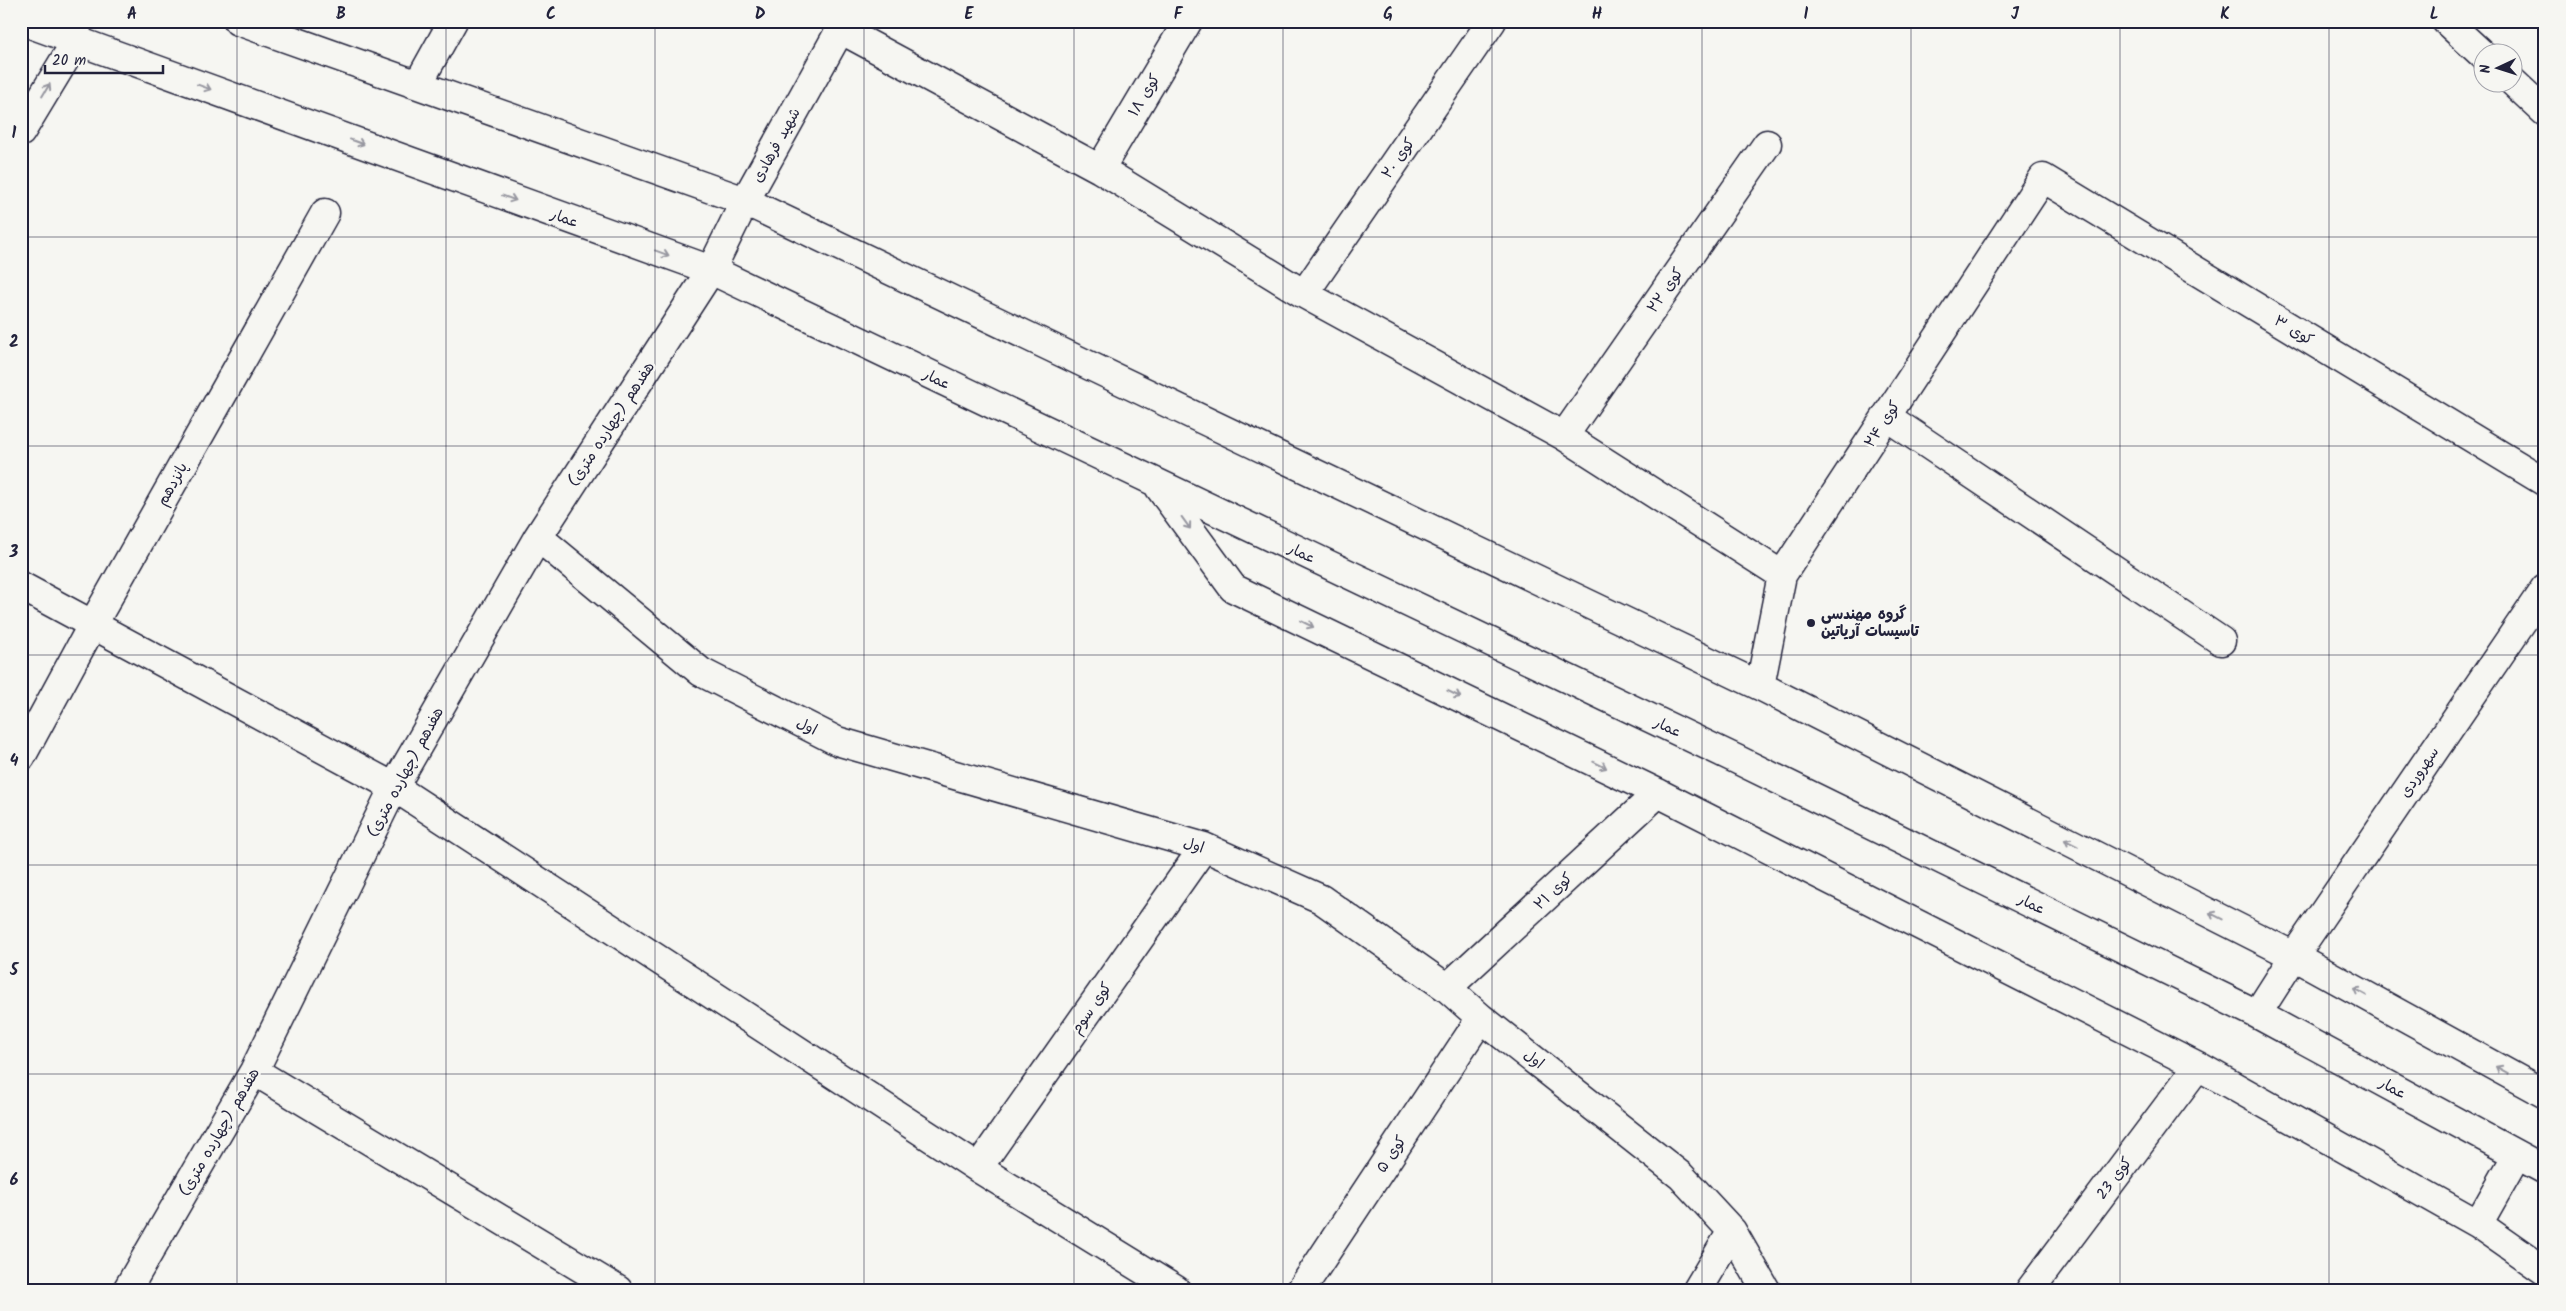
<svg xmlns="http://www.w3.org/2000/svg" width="2566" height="1311" viewBox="0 0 2566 1311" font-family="Kalam,'Playpen Sans Arabic',sans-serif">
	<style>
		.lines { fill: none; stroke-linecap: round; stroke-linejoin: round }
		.minor-casing { stroke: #22223b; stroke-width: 31 }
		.minor { stroke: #f6f6f2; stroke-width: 28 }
		.oneway { stroke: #9797a0 }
		.grid { fill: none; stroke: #22223b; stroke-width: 1; stroke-opacity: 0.55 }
		.poi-dot { fill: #22223b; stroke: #f6f6f2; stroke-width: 2 }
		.labels { text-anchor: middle; stroke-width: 5; stroke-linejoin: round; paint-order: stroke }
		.street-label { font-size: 15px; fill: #22223b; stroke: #f6f6f2 }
		.poi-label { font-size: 15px; font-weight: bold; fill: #22223b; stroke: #f6f6f2; text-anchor: start }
		.neatline { fill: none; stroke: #22223b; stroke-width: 2 }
		.grid-label { font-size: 16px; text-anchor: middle; font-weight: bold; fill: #22223b }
	</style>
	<rect width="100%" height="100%" fill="#f6f6f2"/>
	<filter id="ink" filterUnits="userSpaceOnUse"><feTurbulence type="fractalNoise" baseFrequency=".02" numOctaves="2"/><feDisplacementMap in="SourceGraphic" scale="10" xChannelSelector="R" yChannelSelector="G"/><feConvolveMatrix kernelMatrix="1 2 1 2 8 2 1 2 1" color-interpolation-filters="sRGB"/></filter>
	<g filter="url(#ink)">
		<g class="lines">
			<!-- minor casing -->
			<g class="minor-casing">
				<path id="minor" d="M 22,21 L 711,270 L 1736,759 L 2257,1014 L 2545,1170
					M 238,21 L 745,201 L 1760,686 L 2294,956 L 2545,1094
					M 2446,21 L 2484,56
					M 840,29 L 1100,169 L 1304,294 L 1564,436 L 1782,575
					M 2513,82 L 2545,112
					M 418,84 L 453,21
					M 21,132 L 76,41 L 77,24
					M 1100,169 L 1188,21
					M 1304,294 L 1492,21
					M 1887,417 L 2221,641
					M 1564,436 L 1767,144
					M 1159,487 L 1233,588 L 1658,793 L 2198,1066 L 2478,1224 L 2545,1271
					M 538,537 L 701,672 L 837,741 L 1204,847 L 1321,899 L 1447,988 L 1481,1018 L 1681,1176 L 1732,1231 L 1766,1290
					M 21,586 L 394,787 L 978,1168 L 1176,1290
					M 1760,686 L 1782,575 L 2043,178 L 2545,482
					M 21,757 L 93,624 L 325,213
					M 1447,988 L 1658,793
					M 2257,1014 L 2294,956 L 2545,588
					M 254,1071 L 618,1290
					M 978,1168 L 1204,847
					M 2478,1224 L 2517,1155
					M 127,1290 L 254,1071 L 394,787 L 538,537 L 711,270 L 745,201 L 845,21
					M 1301,1290 L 1481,1018
					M 1697,1290 L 1732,1231
					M 2030,1290 L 2198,1066"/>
			</g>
			<!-- minor -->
			<use href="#minor" class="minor"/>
		</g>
		<!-- one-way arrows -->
		<defs><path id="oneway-shaft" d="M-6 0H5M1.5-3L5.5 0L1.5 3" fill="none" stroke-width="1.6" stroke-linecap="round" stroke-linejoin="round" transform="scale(1.25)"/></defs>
		<g class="oneway">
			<use href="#oneway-shaft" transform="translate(204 87) rotate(20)"/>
			<use href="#oneway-shaft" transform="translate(46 90) rotate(-59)"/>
			<use href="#oneway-shaft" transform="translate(357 142) rotate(20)"/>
			<use href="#oneway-shaft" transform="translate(509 198) rotate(20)"/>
			<use href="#oneway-shaft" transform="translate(662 253) rotate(20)"/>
			<use href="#oneway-shaft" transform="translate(1186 523) rotate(54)"/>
			<use href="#oneway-shaft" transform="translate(1307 624) rotate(26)"/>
			<use href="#oneway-shaft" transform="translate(1454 694) rotate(26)"/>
			<use href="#oneway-shaft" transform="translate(1600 765) rotate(26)"/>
			<use href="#oneway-shaft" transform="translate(2071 843) rotate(-153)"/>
			<use href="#oneway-shaft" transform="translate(2216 916) rotate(-153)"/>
			<use href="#oneway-shaft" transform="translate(2360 992) rotate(-151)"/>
			<use href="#oneway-shaft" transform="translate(2502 1070) rotate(-151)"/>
		</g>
	</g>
	<!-- grid -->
	<path class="grid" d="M 237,21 L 237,1290M 446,21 L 446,1290M 655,21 L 655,1290M 864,21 L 864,1290M 1074,21 L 1074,1290M 1283,21 L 1283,1290M 1492,21 L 1492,1290M 1702,21 L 1702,1290M 1911,21 L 1911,1290M 2120,21 L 2120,1290M 2329,21 L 2329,1290M 21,237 L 2545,237M 21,446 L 2545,446M 21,655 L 2545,655M 21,865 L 2545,865M 21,1074 L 2545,1074"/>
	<!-- markers -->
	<circle class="poi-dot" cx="1811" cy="623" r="5"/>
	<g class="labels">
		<!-- street labels -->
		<g class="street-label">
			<text transform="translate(1144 95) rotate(-59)" y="5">کوی ۱۸</text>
			<text transform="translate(776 145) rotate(-61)" y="5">شهید فرهادی</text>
			<text transform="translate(1398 158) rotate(-55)" y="5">کوی ۲۰</text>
			<text transform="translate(565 218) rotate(20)" y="5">عمار</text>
			<text transform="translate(1665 290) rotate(-55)" y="5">کوی ۲۲</text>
			<text transform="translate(2294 330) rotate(31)" y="5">کوی ۳</text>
			<text transform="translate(937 379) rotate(26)" y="5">عمار</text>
			<text transform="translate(611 424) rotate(-57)" y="5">هفدهم (چهارده متری)</text>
			<text transform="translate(1882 424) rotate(-57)" y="5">کوی ۲۴</text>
			<text transform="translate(172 484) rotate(-61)" y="5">پانزدهم</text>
			<text transform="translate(1302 553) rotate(25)" y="5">عمار</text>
			<text transform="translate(807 726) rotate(27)" y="5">اول</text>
			<text transform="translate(1668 727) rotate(25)" y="5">عمار</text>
			<text transform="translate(405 772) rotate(-62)" y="5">هفدهم (چهارده متری)</text>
			<text transform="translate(2419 772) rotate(-56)" y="5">سهروردی</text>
			<text transform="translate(1194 845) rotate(18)" y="5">اول</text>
			<text transform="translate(1553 891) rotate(-43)" y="5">کوی ۲۱</text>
			<text transform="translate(2032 904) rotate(26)" y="5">عمار</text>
			<text transform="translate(1091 1008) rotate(-55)" y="5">کوی سوم</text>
			<text transform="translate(1534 1059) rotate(38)" y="5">اول</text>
			<text transform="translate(2393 1088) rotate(28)" y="5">عمار</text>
			<text transform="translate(219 1132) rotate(-60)" y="5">هفدهم (چهارده متری)</text>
			<text transform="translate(1391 1154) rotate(-56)" y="5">کوی ۵</text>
			<text transform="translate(2114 1178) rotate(-53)" y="5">کوی 23</text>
		</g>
		<!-- poi labels -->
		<g class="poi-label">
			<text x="1821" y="619">گروه مهندسی<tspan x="1821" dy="17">تاسیسات آریاتین</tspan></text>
		</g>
	</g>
	<!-- margin -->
	<rect width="2566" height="1311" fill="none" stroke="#f6f6f2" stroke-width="55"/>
	<!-- north arrow -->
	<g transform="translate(2498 68) rotate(266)"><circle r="24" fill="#f6f6f2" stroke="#a1a1a9"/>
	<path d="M0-4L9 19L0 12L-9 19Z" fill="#22223b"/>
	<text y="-8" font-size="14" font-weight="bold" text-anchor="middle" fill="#22223b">N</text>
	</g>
	<!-- scale -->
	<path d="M45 65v8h118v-8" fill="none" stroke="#22223b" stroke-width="2.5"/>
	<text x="52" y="65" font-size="15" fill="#22223b" stroke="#f6f6f2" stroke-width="4" paint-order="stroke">20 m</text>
	<rect x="28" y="28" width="2510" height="1256" class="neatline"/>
	<g class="grid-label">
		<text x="132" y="19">A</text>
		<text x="341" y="19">B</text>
		<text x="551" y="19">C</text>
		<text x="760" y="19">D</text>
		<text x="969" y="19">E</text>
		<text x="1178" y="19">F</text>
		<text x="1388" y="19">G</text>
		<text x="1597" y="19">H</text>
		<text x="1806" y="19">I</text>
		<text x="2015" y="19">J</text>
		<text x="2225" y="19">K</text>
		<text x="2434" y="19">L</text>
		<text x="14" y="138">1</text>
		<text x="14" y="347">2</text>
		<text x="14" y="557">3</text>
		<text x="14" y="766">4</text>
		<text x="14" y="975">5</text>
		<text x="14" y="1185">6</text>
	</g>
</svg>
